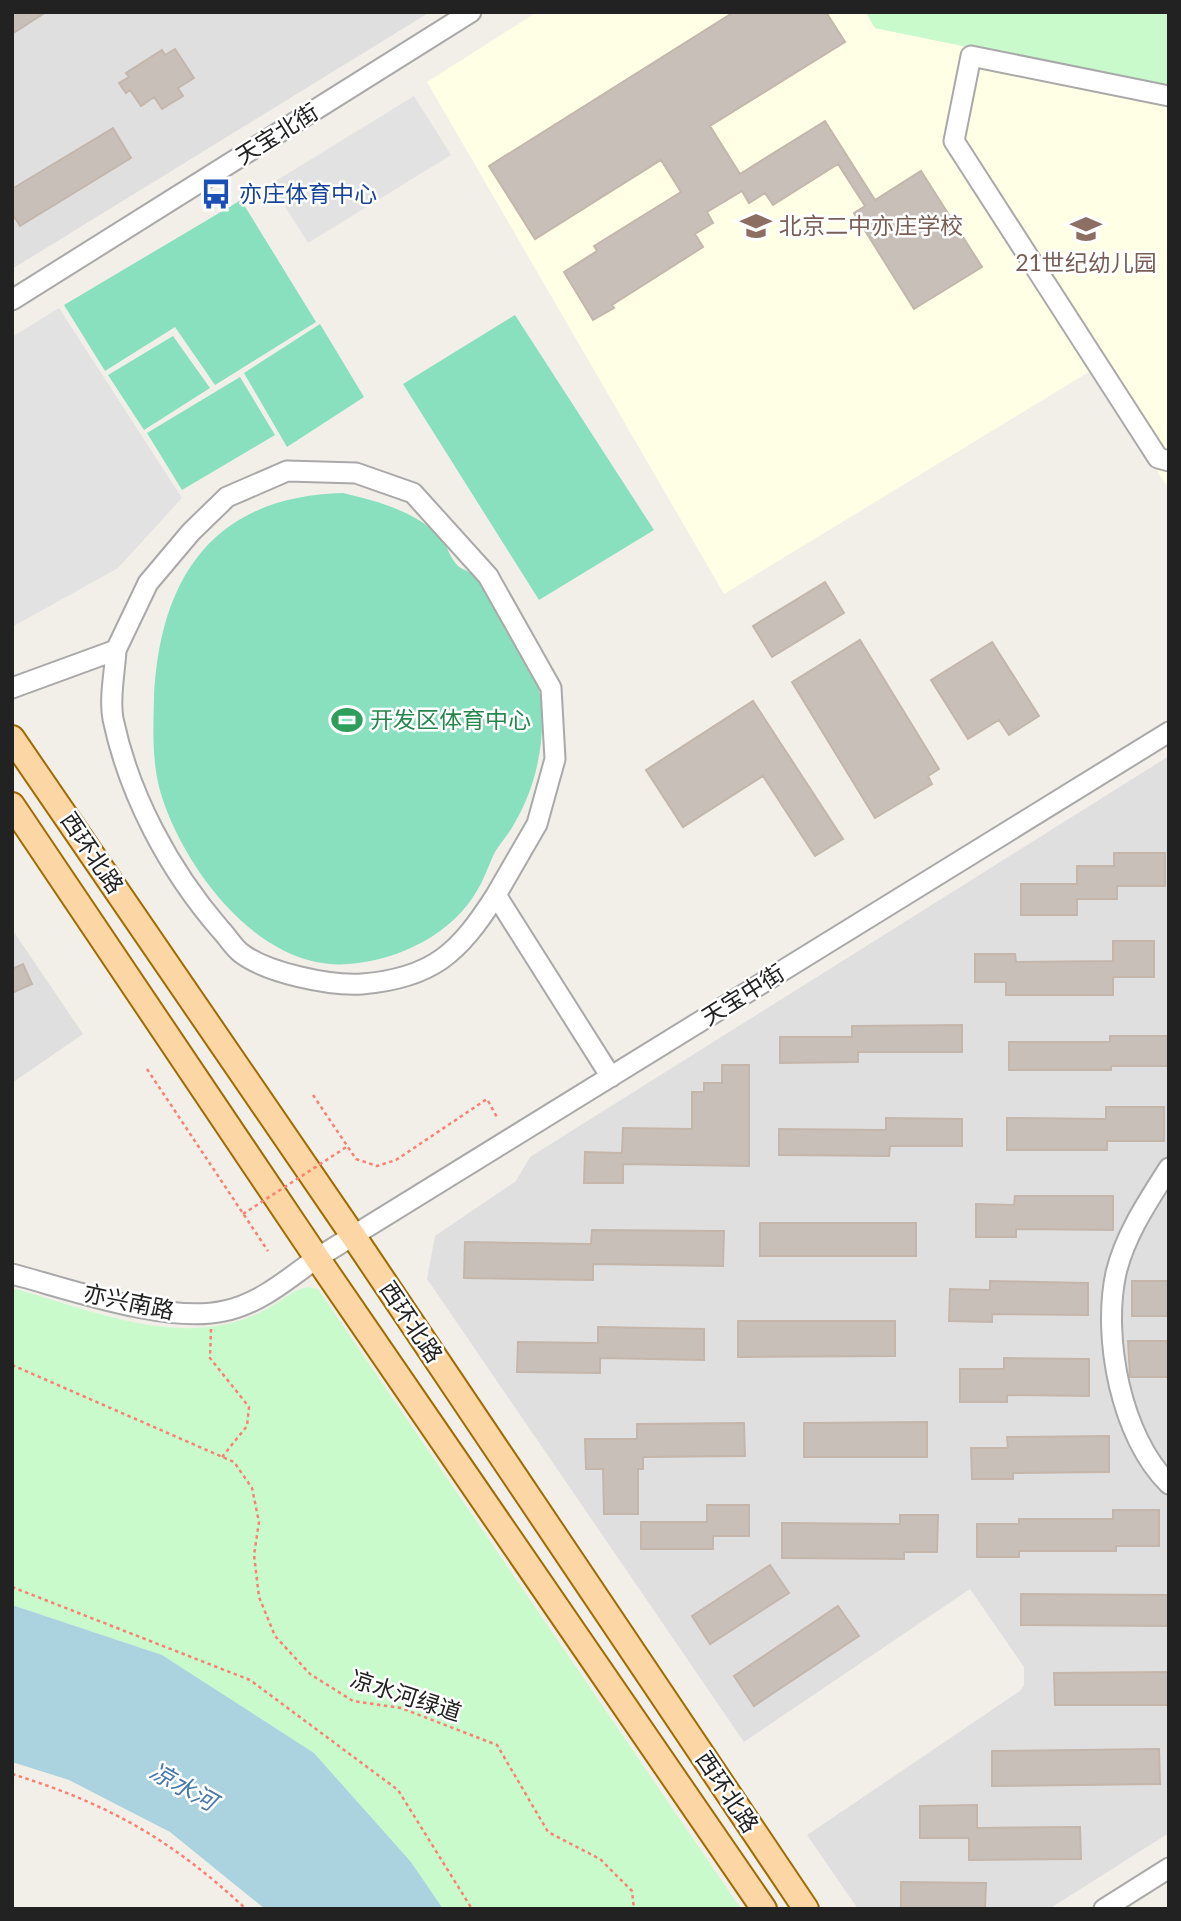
<svg xmlns="http://www.w3.org/2000/svg" width="1181" height="1921" viewBox="0 0 1181 1921" font-family="Lato,'Noto Sans SC',sans-serif">
	<style>
		.residential { fill: #e0dfdf }
		.education { fill: #ffffe5 }
		.park { fill: #c8facc }
		.pitch { fill: #88e0be }
		.parking { fill: #e2e2e2 }
		.water { fill: #aad3df }
		.building { fill: #c7bfb8; stroke: #c4b6ab; stroke-width: 2 }
		.lines { fill: none; stroke-linecap: round; stroke-linejoin: round }
		.minor-casing { stroke: #a9a9a9; stroke-width: 23 }
		.major-casing { stroke: #a06b00; stroke-width: 28 }
		.path { stroke: #fa8072; stroke-width: 2.5; stroke-dasharray: 3.5 3.5; stroke-linecap: butt }
		.minor { stroke: #fff; stroke-width: 19 }
		.major { stroke: #fcd6a4; stroke-width: 24 }
		.path-bridge { stroke: #fa8072; stroke-width: 2.5; stroke-dasharray: 3.5 3.5; stroke-linecap: butt }
		.labels { text-anchor: middle; stroke-width: 5; stroke-linejoin: round; paint-order: stroke }
		.street-label { font-size: 23px; fill: #222; stroke: #fff }
		.transit-label { font-size: 23px; fill: #164399; stroke: #fff; text-anchor: start }
		.education-label { font-size: 23px; fill: #785e54; stroke: #fff; text-anchor: start }
		.leisure-label { font-size: 23px; fill: #27864d; stroke: #fff; text-anchor: start }
		.water-label { font-size: 24px; font-style: italic; fill: #4a7aab; stroke: #fff }
	</style>
	<rect width="100%" height="100%" fill="#f2efe9"/>
	<!-- residential -->
	<path class="residential" d="M 12,12 L 430,12 L 12,269 Z
		M 1169,756 L 1169,1833 L 1049,1909 L 858,1909 L 807,1835 L 1020,1691 L 1024,1685 L 1024,1667 L 970,1589 L 744,1742 L 427,1279 L 435,1236 L 516,1181 L 530,1157 Z
		M 12,929 L 83,1034 L 12,1083 Z"/>
	<!-- education -->
	<path class="education" d="M 537,12 L 865,12 L 875,28 L 1169,88 L 1169,489 L 1092,370 L 724,594 L 427,82 Z"/>
	<!-- park -->
	<path class="park" d="M 866,12 L 1169,12 L 1169,88 L 875,28 Z
		M 308,1287 L 318,1289 L 741,1909 L 443,1909 L 411,1862 L 314,1753 L 162,1655 L 12,1605 L 12,1288 C 79,1306 156,1340 226,1324 C 244,1320 260,1314 275,1304 C 287,1297 294,1290 308,1287 Z"/>
	<!-- pitch -->
	<path class="pitch" d="M 241,200 L 316,322 L 215,385 L 175,327 L 105,371 L 64,305 Z
		M 515,315 L 654,530 L 539,600 L 403,384 Z
		M 320,324 L 364,397 L 287,447 L 244,373 Z
		M 173,336 L 210,388 L 144,430 L 108,375 Z
		M 240,377 L 275,435 L 182,490 L 147,433 Z
		M 343,493 C 377,501 415,511 440,537 C 447,545 450,558 458,566 C 463,570 471,572 476,576 C 493,591 503,611 514,631 C 520,643 528,655 533,667 C 551,717 541,779 514,824 C 509,834 501,842 495,852 C 489,864 485,877 478,889 C 453,934 399,960 349,964 C 260,972 184,869 161,794 C 152,764 153,731 154,700 C 159,577 214,496 343,493 Z"/>
	<!-- parking -->
	<path class="parking" d="M 414,96 L 451,155 L 308,243 L 271,184 Z
		M 59,308 L 182,498 L 118,568 L 12,627 L 12,337 Z"/>
	<!-- water -->
	<path class="water" d="M 12,1605 L 162,1655 L 314,1753 L 411,1862 L 443,1909 L 265,1909 L 170,1832 L 69,1780 L 12,1762 Z"/>
	<!-- building -->
	<path class="building" d="M 12,12 L 46,12 L 12,34 Z
		M 734,12 L 826,12 L 845,42 L 710,126 L 740,174 L 825,121 L 875,200 L 921,171 L 982,267 L 914,309 L 854,213 L 865,206 L 838,164 L 773,205 L 765,193 L 749,203 L 742,191 L 707,212 L 713,223 L 695,234 L 703,247 L 612,305 L 614,308 L 593,320 L 564,272 L 597,251 L 594,246 L 681,192 L 661,160 L 535,239 L 489,166 Z
		M 175,49 L 194,78 L 178,88 L 183,96 L 162,109 L 154,97 L 141,106 L 130,90 L 126,93 L 119,83 L 129,77 L 126,73 L 162,50 L 165,55 Z
		M 113,128 L 131,158 L 20,226 L 12,213 L 12,189 Z
		M 825,582 L 844,613 L 772,657 L 753,626 Z
		M 860,640 L 939,769 L 928,776 L 932,784 L 875,818 L 792,682 Z
		M 992,642 L 1039,716 L 1009,735 L 999,720 L 968,739 L 931,680 Z
		M 753,701 L 843,839 L 815,856 L 763,776 L 683,827 L 646,770 Z
		M 1114,853 L 1165,853 L 1165,886 L 1117,886 L 1117,899 L 1077,899 L 1077,915 L 1021,915 L 1021,884 L 1077,884 L 1077,866 L 1114,866 Z
		M 1113,941 L 1154,941 L 1154,977 L 1113,977 L 1113,995 L 1006,995 L 1006,982 L 975,982 L 975,954 L 1015,954 L 1016,962 L 1113,961 Z
		M 23,964 L 32,984 L 12,993 L 12,969 Z
		M 962,1025 L 962,1052 L 858,1052 L 858,1062 L 780,1063 L 780,1037 L 852,1037 L 852,1026 Z
		M 1110,1036 L 1169,1036 L 1169,1066 L 1111,1066 L 1111,1070 L 1009,1070 L 1009,1042 L 1110,1042 Z
		M 722,1065 L 749,1065 L 749,1166 L 623,1164 L 623,1183 L 584,1183 L 585,1152 L 622,1153 L 623,1128 L 692,1129 L 692,1092 L 704,1092 L 704,1083 L 722,1083 Z
		M 1106,1107 L 1164,1107 L 1164,1141 L 1107,1141 L 1107,1150 L 1007,1150 L 1007,1118 L 1106,1119 Z
		M 886,1118 L 962,1119 L 962,1146 L 890,1146 L 889,1156 L 779,1155 L 779,1129 L 886,1130 Z
		M 1015,1196 L 1113,1196 L 1113,1230 L 1016,1229 L 1016,1237 L 976,1237 L 976,1204 L 1014,1205 Z
		M 760,1223 L 916,1223 L 916,1256 L 760,1256 Z
		M 592,1230 L 724,1231 L 723,1266 L 593,1264 L 593,1280 L 464,1278 L 465,1242 L 591,1244 Z
		M 990,1281 L 1088,1283 L 1088,1315 L 992,1314 L 992,1322 L 949,1321 L 950,1289 L 990,1290 Z
		M 1132,1281 L 1169,1281 L 1169,1316 L 1132,1316 Z
		M 738,1321 L 895,1321 L 895,1356 L 738,1357 Z
		M 598,1327 L 704,1329 L 704,1360 L 600,1358 L 600,1373 L 517,1372 L 518,1342 L 598,1343 Z
		M 1128,1341 L 1169,1341 L 1169,1377 L 1130,1377 Z
		M 1004,1358 L 1089,1359 L 1089,1396 L 1007,1395 L 1007,1402 L 960,1402 L 960,1369 L 1004,1369 Z
		M 927,1422 L 927,1457 L 804,1457 L 804,1423 Z
		M 744,1423 L 745,1456 L 643,1457 L 643,1469 L 638,1469 L 638,1514 L 604,1514 L 603,1469 L 586,1469 L 585,1439 L 637,1439 L 637,1424 Z
		M 1109,1436 L 1109,1472 L 1013,1473 L 1013,1479 L 972,1479 L 971,1448 L 1008,1448 L 1007,1437 Z
		M 707,1505 L 749,1505 L 749,1536 L 713,1536 L 713,1549 L 641,1549 L 641,1522 L 707,1522 Z
		M 1113,1510 L 1159,1510 L 1159,1546 L 1116,1546 L 1116,1551 L 1019,1551 L 1019,1557 L 977,1557 L 977,1524 L 1019,1524 L 1019,1519 L 1113,1519 Z
		M 900,1515 L 938,1515 L 937,1552 L 904,1552 L 904,1559 L 782,1558 L 782,1523 L 900,1524 Z
		M 770,1565 L 789,1593 L 710,1644 L 692,1616 Z
		M 1021,1594 L 1169,1595 L 1169,1626 L 1021,1625 Z
		M 838,1606 L 859,1636 L 754,1706 L 734,1676 Z
		M 1169,1672 L 1169,1705 L 1055,1705 L 1054,1673 Z
		M 1159,1749 L 1160,1784 L 992,1786 L 992,1751 Z
		M 977,1805 L 977,1828 L 1080,1827 L 1081,1859 L 969,1860 L 969,1838 L 920,1838 L 920,1806 Z
		M 901,1882 L 986,1883 L 985,1909 L 901,1909 Z"/>
	<g class="lines">
		<!-- minor casing -->
		<g class="minor-casing">
			<path id="minor" d="M 1169,96 L 971,56 L 954,141 L 1158,458 L 1169,461
				M 12,300 L 471,12
				M 116,650 C 115,671 109,698 113,719 C 129,795 169,870 220,929 C 227,936 233,947 241,953 C 267,973 330,986 362,984 C 433,978 459,953 496,895
				M 12,688 L 116,650 L 148,583 L 191,532 L 227,497 L 287,471 L 356,473 L 413,493 L 488,576 L 551,688 L 555,759 L 537,824 L 496,895 L 611,1077
				M 1169,1168 C 1148,1201 1125,1235 1116,1273 C 1102,1337 1121,1437 1169,1484
				M 12,1274 C 69,1289 167,1324 224,1311 C 259,1304 288,1279 317,1258 L 1169,732
				M 1104,1909 L 1169,1868"/>
		</g>
		<!-- major casing -->
		<g class="major-casing">
			<path id="major" d="M 12,738 L 354,1237 L 806,1909
				M 12,805 L 317,1258 L 764,1909"/>
		</g>
		<!-- path -->
		<path class="path" d="M 147,1069 L 268,1251
			M 313,1095 L 356,1159 L 377,1166 L 396,1160 L 487,1099 L 498,1119
			M 211,1329 L 210,1358 L 249,1407 L 247,1426 L 222,1457
			M 12,1365 L 234,1462 L 252,1488 L 259,1522 L 254,1555 L 259,1597 L 275,1636 L 310,1674 L 353,1701 L 401,1708 L 497,1745 L 548,1832 L 600,1859 L 632,1891 L 634,1909
			M 12,1587 L 250,1680 L 398,1790 L 472,1909
			M 12,1774 C 109,1804 172,1840 246,1909"/>
		<!-- minor -->
		<use href="#minor" class="minor"/>
		<!-- major -->
		<use href="#major" class="major"/>
		<!-- path-bridge -->
		<path class="path-bridge" d="M 243,1214 L 348,1146"/>
	</g>
	<!-- icons -->
	<defs>
		<g id="bus-bare" transform="scale(2.415)"><path d="M-5-6H5V4H4V6H2V4H-2V6H-4V4H-5ZM-3.5-4V0h7V-4ZM-3.5 1.2v1.5H-2V1.2ZM2 1.2v1.5H3.5V1.2Z" fill="#1a4fb4" stroke="#fff" stroke-width="2.5" paint-order="stroke"/></g>
		<g id="school-bare" transform="scale(2.415)"><path d="M0-5L7-2L0 1L-7-2ZM-4 1L0 2.5L4 1V4Q0 6-4 4Z" fill="#8d6e63" stroke="#fff" stroke-width="2.5" paint-order="stroke"/></g>
		<g id="stadium-bare" transform="scale(2.415)"><path d="M0-5a6.5 5 0 1 0 0 10a6.5 5 0 1 0 0-10ZM-3.5-1.8h7v3.6h-7Z" fill="#2e9e5b" stroke="#fff" stroke-width="2.5" paint-order="stroke"/></g>
	</defs>
	<g fill-rule="evenodd">
		<use href="#bus-bare" x="216" y="194"/>
		<use href="#school-bare" x="756" y="226"/>
		<use href="#school-bare" x="1086" y="229"/>
		<use href="#stadium-bare" x="347" y="720"/>
	</g>
	<g class="labels">
		<!-- street labels -->
		<g class="street-label">
			<text transform="translate(277 134) rotate(-32)" y="8">天宝北街</text>
			<text transform="translate(92 853) rotate(56)" y="8">西环北路</text>
			<text transform="translate(743 995) rotate(-32)" y="8">天宝中街</text>
			<text transform="translate(129 1302) rotate(12)" y="8">亦兴南路</text>
			<text transform="translate(411 1322) rotate(56)" y="8">西环北路</text>
			<text transform="translate(406 1696) rotate(18)" y="8">凉水河绿道</text>
			<text transform="translate(727 1792) rotate(56)" y="8">西环北路</text>
		</g>
		<!-- transit labels -->
		<g class="transit-label">
			<text x="239" y="202">亦庄体育中心</text>
		</g>
		<!-- education labels -->
		<g class="education-label">
			<text x="779" y="234">北京二中亦庄学校</text>
			<text x="1086" y="271" text-anchor="middle">21世纪幼儿园</text>
		</g>
		<!-- leisure labels -->
		<g class="leisure-label">
			<text x="370" y="728">开发区体育中心</text>
		</g>
		<!-- water labels -->
		<g class="water-label">
			<text transform="translate(183 1787) rotate(29)" y="8">凉水河</text>
		</g>
	</g>
	<!-- border -->
	<rect width="1181" height="1921" fill="none" stroke="#222222" stroke-width="28"/>
</svg>
